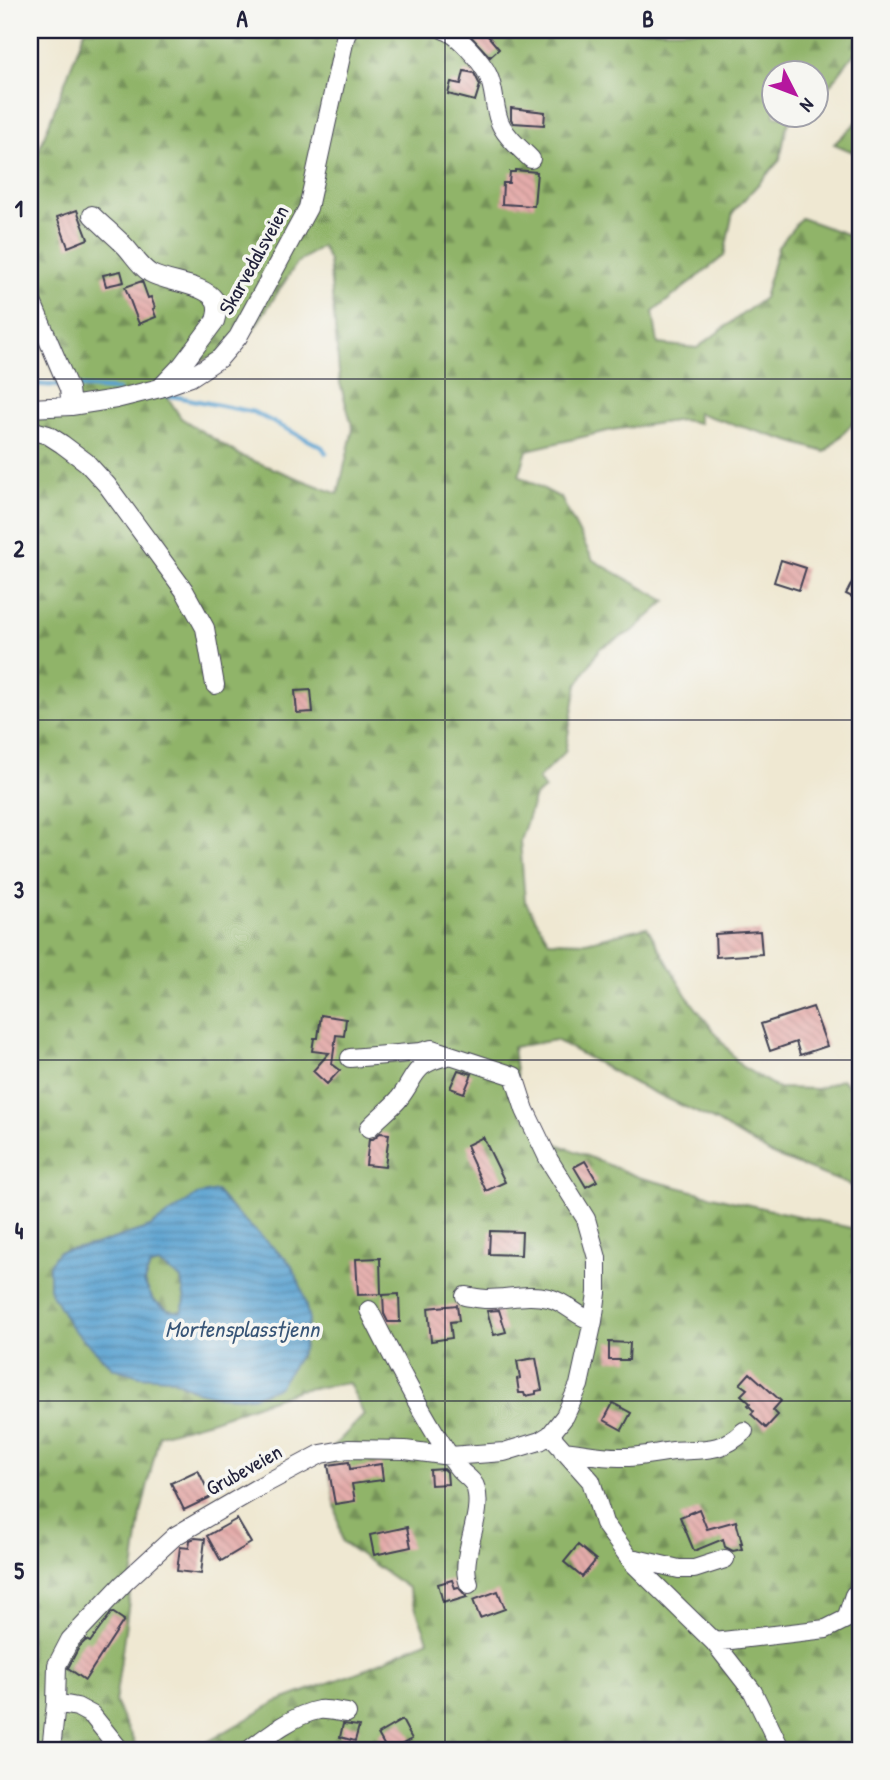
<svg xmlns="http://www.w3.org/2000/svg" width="890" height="1780" viewBox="0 0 890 1780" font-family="'Patrick Hand',sans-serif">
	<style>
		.forest { fill: url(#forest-firs); stroke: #596b52; stroke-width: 2; fill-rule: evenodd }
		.water { fill: url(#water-rules); stroke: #3e6286; stroke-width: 2; fill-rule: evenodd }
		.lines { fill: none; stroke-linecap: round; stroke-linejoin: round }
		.stream { stroke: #59a1d0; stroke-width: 4.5 }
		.building { fill: url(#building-back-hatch) }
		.street-casing { stroke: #414052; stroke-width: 20 }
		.street { stroke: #fff; stroke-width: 18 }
		.grid { fill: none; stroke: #22223b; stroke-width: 2; stroke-opacity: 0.55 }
		.labels { text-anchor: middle; stroke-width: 7; stroke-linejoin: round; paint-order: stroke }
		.street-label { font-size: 21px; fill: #22223b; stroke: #f6f6f2 }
		.water-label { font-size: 23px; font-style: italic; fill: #385577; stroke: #f6f6f2 }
		.neatline { fill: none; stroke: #22223b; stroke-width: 2.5 }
		.grid-label { font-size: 23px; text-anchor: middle; font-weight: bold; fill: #22223b }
	</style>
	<defs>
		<pattern id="forest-firs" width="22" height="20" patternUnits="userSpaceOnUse" patternTransform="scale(1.75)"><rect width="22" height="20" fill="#90b469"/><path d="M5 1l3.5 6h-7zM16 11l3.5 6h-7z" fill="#759258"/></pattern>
		<pattern id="water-rules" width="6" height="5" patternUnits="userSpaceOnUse" patternTransform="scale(1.75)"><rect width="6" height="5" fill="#59a1d0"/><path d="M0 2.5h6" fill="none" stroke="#4983aa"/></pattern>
		<pattern id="building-back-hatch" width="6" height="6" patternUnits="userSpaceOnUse" patternTransform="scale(1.75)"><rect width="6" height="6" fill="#e4acaa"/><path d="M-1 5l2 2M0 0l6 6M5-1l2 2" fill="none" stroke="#c39493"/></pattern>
	</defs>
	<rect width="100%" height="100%" fill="#f6f6f2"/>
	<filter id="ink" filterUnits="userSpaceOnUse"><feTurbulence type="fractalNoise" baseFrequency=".0143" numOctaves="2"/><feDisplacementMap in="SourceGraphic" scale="14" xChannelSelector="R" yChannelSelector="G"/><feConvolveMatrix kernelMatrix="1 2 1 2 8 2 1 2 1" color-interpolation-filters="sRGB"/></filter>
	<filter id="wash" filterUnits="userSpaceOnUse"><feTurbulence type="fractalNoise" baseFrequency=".00686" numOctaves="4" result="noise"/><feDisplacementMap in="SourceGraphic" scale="28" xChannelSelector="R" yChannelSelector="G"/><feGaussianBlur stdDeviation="1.57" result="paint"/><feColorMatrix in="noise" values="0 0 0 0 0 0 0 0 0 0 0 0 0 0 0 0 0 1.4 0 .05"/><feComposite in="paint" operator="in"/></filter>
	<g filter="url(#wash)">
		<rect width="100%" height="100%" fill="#efe8d2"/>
		<!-- forest -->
		<path class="forest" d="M 85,30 L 860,30 L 860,46 L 827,89 L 817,95 L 816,74 L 774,74 L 774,116 L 792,116 L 786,129 L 780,160 L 733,212 L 724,256 L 653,312 L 658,344 L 697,348 L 764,298 L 778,247 L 801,218 L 860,239 L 860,416 L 825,452 L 697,413 L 699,423 L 682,420 L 612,430 L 527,450 L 519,476 L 561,498 L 593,560 L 666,601 L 633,631 L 600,648 L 577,685 L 565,752 L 538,779 L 545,789 L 535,796 L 520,841 L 525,901 L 549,941 L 586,942 L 647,927 L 686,995 L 741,1066 L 778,1088 L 817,1089 L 842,1079 L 860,1101 L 860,1189 L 773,1155 L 715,1121 L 636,1084 L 556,1040 L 513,1047 L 521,1113 L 555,1143 L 638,1177 L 732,1201 L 860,1230 L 860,1750 L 30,1750 L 30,407 L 65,403 L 30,305 L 30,162 L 35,160 ZM 322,246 L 329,261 L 340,383 L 353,429 L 338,494 L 241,456 L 181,418 L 163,390 L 192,364 L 231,350 L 253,330 L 297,263 ZM 216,1191 L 233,1210 L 252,1397 L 220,1396 L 197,1391 L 169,1378 L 140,1376 L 113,1368 L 58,1252 L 95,1245 L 150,1227 ZM 349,1383 L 364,1415 L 326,1454 L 342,1542 L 408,1588 L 428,1640 L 361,1671 L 276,1702 L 199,1747 L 138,1750 L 115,1702 L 141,1514 L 159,1435 L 213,1420 L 298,1390 Z
			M 860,119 L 860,155 L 834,144 Z
			M 161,1263 L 181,1278 L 185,1301 L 181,1312 L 168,1310 L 153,1300 L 144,1282 L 150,1266 Z"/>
		<!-- water -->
		<path class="water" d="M 216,1191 L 233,1210 L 291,1264 L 302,1289 L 309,1320 L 303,1350 L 279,1387 L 252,1397 L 220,1396 L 197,1391 L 169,1378 L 140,1376 L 113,1368 L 71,1327 L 49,1289 L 49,1265 L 58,1252 L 95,1245 L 150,1227 L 197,1195 ZM 160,1264 L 181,1279 L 185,1301 L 181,1312 L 168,1310 L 153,1300 L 144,1282 L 150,1266 Z"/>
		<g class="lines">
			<!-- stream -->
			<path class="stream" d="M 30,384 L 62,386
				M 75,387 L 118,390
				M 162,394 L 253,412 L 322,447 L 326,453"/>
		</g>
		<g id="blocks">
			<!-- building -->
			<path class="building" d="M 465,30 L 483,30 L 499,49 L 490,57 Z
				M 464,71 L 474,73 L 480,85 L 475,101 L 448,94 L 451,82 L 461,84 Z
				M 511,108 L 545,112 L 544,125 L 513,123 L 511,119 Z
				M 515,170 L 537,172 L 534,206 L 502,204 L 503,183 L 509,183 L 510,172 L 515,172 Z
				M 77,210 L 88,239 L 68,247 L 57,217 Z
				M 121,271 L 124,282 L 106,286 L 103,275 Z
				M 142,281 L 148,298 L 151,297 L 155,308 L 153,309 L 156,317 L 139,324 L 125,287 Z
				M 781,560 L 806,568 L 799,590 L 774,582 Z
				M 860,567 L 860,601 L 846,594 Z
				M 311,690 L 313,712 L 297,713 L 295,691 Z
				M 760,931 L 762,954 L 716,957 L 715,934 Z
				M 813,1007 L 827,1046 L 800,1055 L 796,1042 L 770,1051 L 761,1024 Z
				M 321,1015 L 346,1019 L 344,1036 L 336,1035 L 332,1064 L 340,1070 L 327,1084 L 313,1071 L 329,1053 L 312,1051 L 314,1038 L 318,1038 Z
				M 458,1070 L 472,1074 L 464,1093 L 450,1088 Z
				M 380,1133 L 389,1134 L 385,1167 L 366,1165 L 369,1139 L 373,1139 Z
				M 483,1137 L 505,1182 L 486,1191 L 468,1152 L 470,1152 L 467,1145 Z
				M 585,1161 L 597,1181 L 586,1187 L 574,1167 Z
				M 490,1231 L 522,1232 L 521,1255 L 489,1254 Z
				M 380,1258 L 381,1294 L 358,1295 L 356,1259 Z
				M 399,1294 L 400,1322 L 388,1322 L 384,1314 L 383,1295 Z
				M 457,1305 L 459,1321 L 450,1322 L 452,1338 L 431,1341 L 428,1308 Z
				M 499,1310 L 506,1332 L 494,1335 L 487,1311 Z
				M 609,1342 L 630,1343 L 629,1360 L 609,1360 Z
				M 536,1358 L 542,1390 L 536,1391 L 536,1394 L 525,1396 L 524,1393 L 519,1393 L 517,1379 L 520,1378 L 517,1361 Z
				M 750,1373 L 781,1401 L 773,1410 L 778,1415 L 766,1428 L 751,1414 L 754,1411 L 748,1405 L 750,1403 L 741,1395 L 747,1389 L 740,1384 Z
				M 613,1403 L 631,1413 L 622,1430 L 604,1420 Z
				M 349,1462 L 350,1469 L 381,1464 L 383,1480 L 352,1484 L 355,1501 L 335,1504 L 328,1465 Z
				M 444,1469 L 447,1472 L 448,1484 L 431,1485 L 430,1470 Z
				M 198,1470 L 211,1497 L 184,1510 L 171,1483 Z
				M 699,1509 L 707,1529 L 736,1521 L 742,1543 L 740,1543 L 742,1549 L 733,1551 L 725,1547 L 723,1539 L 694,1551 L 680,1517 Z
				M 237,1519 L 251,1543 L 221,1561 L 207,1536 Z
				M 407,1527 L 411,1547 L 374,1555 L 370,1535 Z
				M 195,1538 L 205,1539 L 201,1574 L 177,1571 L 180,1547 L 189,1548 L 190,1540 Z
				M 578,1545 L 596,1560 L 582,1577 L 564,1562 Z
				M 452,1580 L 455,1588 L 458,1587 L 467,1597 L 450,1602 L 449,1600 L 443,1602 L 438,1584 Z
				M 498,1591 L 505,1609 L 480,1618 L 473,1600 Z
				M 112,1612 L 124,1620 L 85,1680 L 68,1668 L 79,1647 L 86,1640 L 90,1642 Z
				M 402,1720 L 412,1739 L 392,1750 L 387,1750 L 378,1734 Z
				M 343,1724 L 359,1726 L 355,1741 L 340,1737 Z"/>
		</g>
	</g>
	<g filter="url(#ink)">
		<use href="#blocks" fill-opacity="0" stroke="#414052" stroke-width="2"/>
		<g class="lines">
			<!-- street casing -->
			<g class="street-casing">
				<path id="street" d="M 444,30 C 457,33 482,62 488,75 C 496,91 493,112 502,127 C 509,140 521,149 531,159
					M 92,215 C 102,225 114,235 124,245 C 133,254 139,266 150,273 C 167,283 203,283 215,300 C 219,307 217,314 215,321 L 182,365 L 162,386
					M 32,302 L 69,389 L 71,406
					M 30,408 L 71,406 L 116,399 L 160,388 L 191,377 L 220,358 L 238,337 L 308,208 L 345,38 L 348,30
					M 30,430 L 48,435 L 62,444 L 86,462 L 107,485 L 184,590 L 205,628 L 215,685
					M 369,1128 C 378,1118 389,1110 398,1100 C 418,1075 411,1065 447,1056
					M 465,1296 C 472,1297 480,1299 487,1299 C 508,1299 528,1293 549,1298 C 566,1302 577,1317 593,1321
					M 369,1310 C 390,1352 411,1394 435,1433 C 443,1445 450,1458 459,1469 C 465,1476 474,1480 476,1489 C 484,1517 458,1558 469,1584
					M 550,1435 L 591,1481 L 604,1523 L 633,1563 L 714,1642 L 753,1692 L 781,1750
					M 563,1451 C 583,1453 604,1458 623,1457 C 640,1457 656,1453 673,1451 C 701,1449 722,1453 744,1431
					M 633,1563 L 636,1559 L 679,1569 L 694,1569 L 725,1559
					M 714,1642 L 826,1629 L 846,1619 L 854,1595
					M 56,1703 L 77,1707 L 92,1715 L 120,1750
					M 51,1750 L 56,1703 L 57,1665 L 70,1640 L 124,1583 L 175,1536 L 259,1487 L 321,1454 L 348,1449 L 405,1450 L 450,1456 L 504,1452 L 540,1441 L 550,1435 L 565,1416 L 579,1385 L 593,1321 L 597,1293 L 597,1258 L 586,1219 L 549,1160 L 525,1110 L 514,1076 L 432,1049 L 421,1052 L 350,1058
					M 249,1750 C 267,1736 295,1714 319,1710 C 327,1709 338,1712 347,1713"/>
			</g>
			<!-- street -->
			<use href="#street" class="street"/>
		</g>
	</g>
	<!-- grid -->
	<path class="grid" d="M 445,30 L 445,1750M 30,379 L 860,379M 30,720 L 860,720M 30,1060 L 860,1060M 30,1401 L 860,1401"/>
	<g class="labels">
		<!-- street labels -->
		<g class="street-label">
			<text transform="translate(254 260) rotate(-61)" y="7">Skarvedalsveien</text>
			<text transform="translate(244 1470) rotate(-29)" y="7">Grubeveien</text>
		</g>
		<!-- water labels -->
		<g class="water-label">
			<text x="242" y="1337">Mortensplasstjenn</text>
		</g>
	</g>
	<!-- margin -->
	<rect width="890" height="1780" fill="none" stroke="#f6f6f2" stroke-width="77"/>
	<!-- north arrow -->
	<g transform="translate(795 94) rotate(132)"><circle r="33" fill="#f6f6f2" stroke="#a1a1a9" stroke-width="2"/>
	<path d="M0-5L12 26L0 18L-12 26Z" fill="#b5179e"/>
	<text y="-10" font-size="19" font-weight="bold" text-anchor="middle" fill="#22223b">N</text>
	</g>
	<rect x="38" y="38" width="814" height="1704" class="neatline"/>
	<g class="grid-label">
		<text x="242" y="27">A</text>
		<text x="648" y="27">B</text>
		<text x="19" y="217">1</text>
		<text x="19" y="557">2</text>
		<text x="19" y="898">3</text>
		<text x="19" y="1239">4</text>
		<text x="19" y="1579">5</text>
	</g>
</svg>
